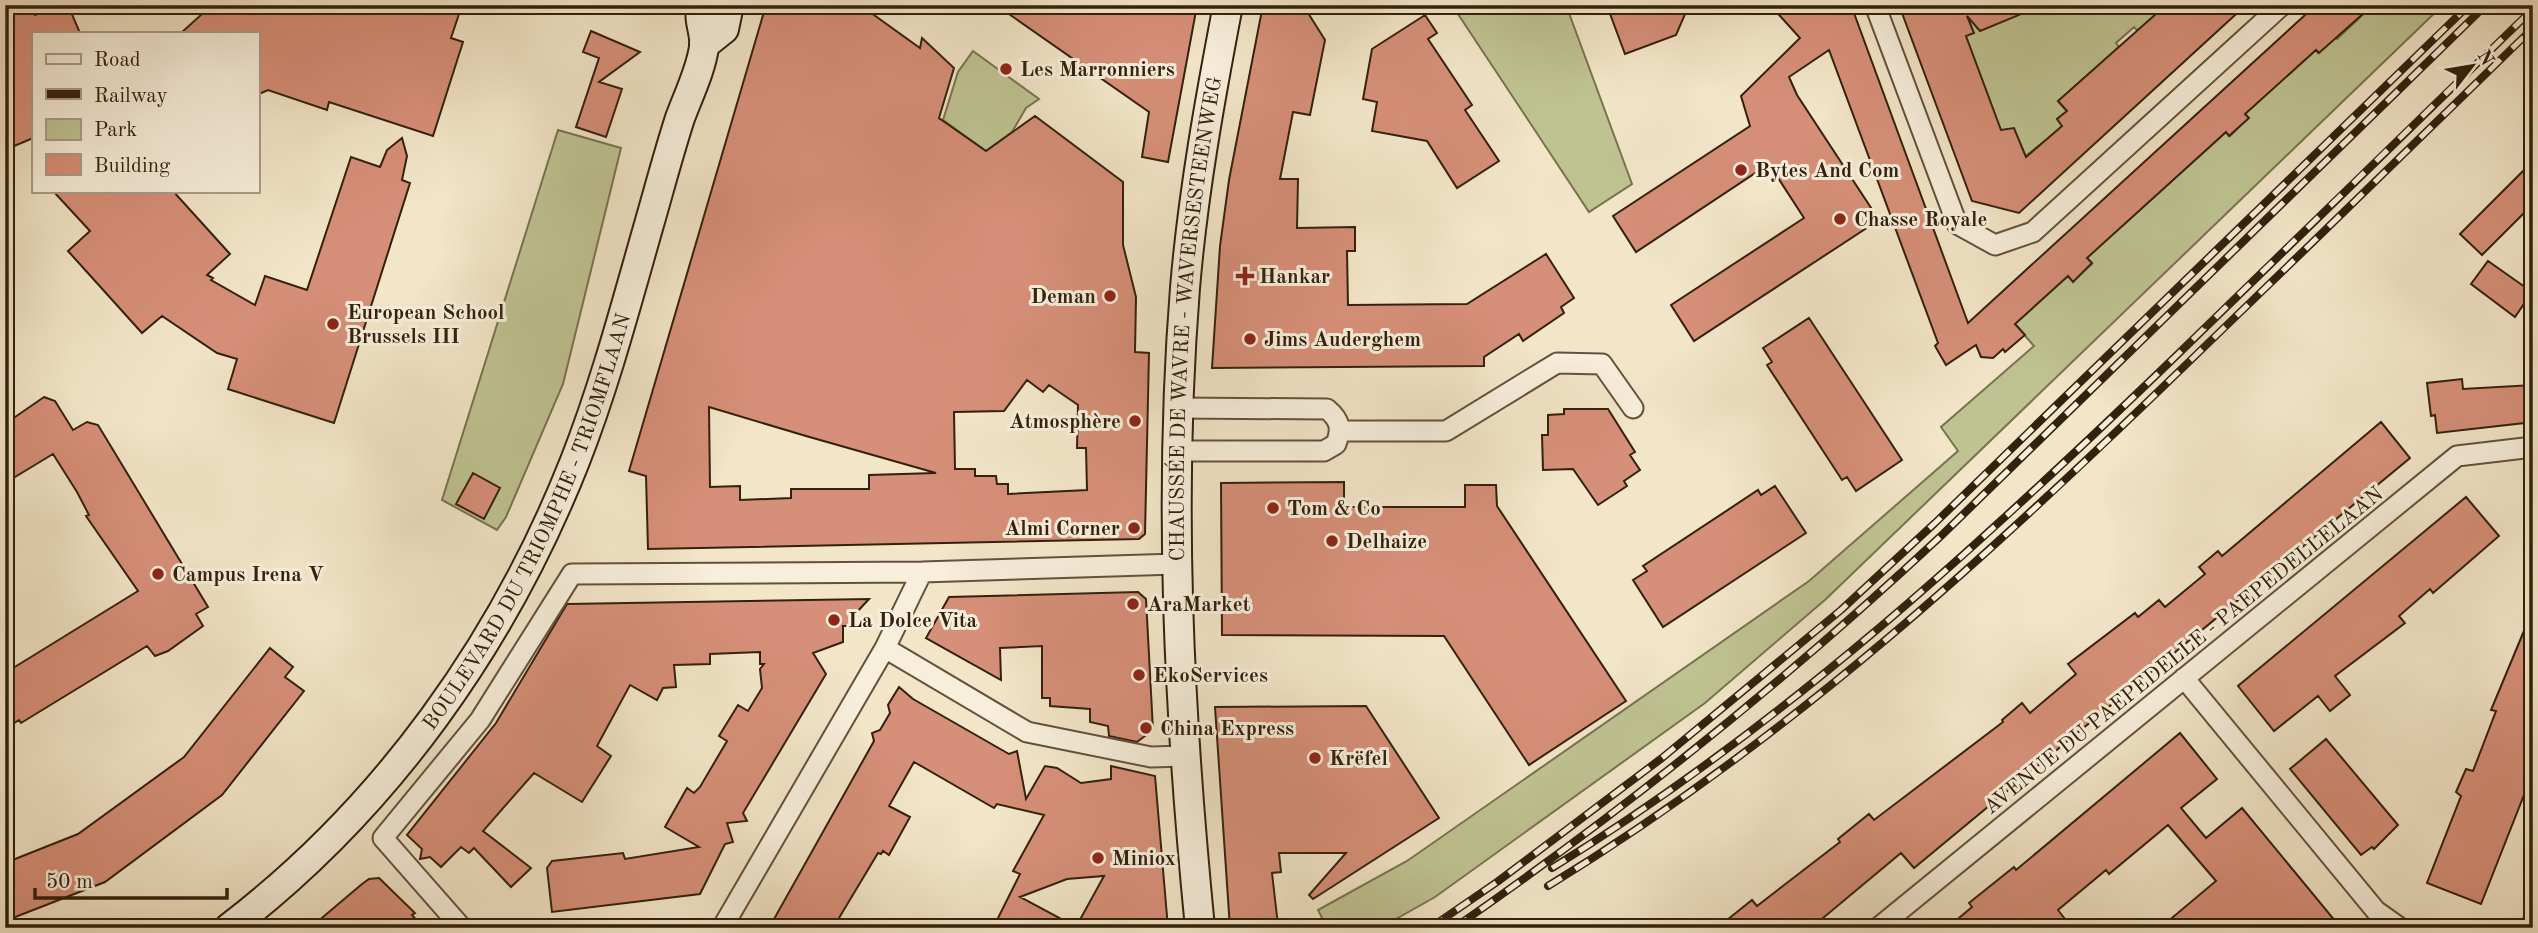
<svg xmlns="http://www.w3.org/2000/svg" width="2538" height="933" viewBox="0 0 2538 933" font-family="'Old Standard TT',serif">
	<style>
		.green { fill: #bfc392; stroke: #797250; stroke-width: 2 }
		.building { fill: #d68f78; stroke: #33200d; stroke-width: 2; fill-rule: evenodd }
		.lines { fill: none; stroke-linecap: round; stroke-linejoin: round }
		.minor-casing { stroke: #63513c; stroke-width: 23 }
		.secondary-casing { stroke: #33200d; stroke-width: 32 }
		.minor { stroke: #f7eedb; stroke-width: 19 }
		.secondary { stroke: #f7eedb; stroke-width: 28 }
		.rail-casing { stroke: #33200d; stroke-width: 8 }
		.rail { stroke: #f7eedb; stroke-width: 5; stroke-dasharray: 16; stroke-linecap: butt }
		.poi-dot { fill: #8f2418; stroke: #f7eedb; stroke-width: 2.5 }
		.labels { text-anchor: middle; stroke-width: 6; stroke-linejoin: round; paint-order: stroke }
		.poi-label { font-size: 21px; font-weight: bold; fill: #33200d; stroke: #f7eedb; text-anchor: start }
		.street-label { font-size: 21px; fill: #33200d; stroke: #f7eedb }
	</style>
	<rect width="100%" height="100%" fill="#f2e5c8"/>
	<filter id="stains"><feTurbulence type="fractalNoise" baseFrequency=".00286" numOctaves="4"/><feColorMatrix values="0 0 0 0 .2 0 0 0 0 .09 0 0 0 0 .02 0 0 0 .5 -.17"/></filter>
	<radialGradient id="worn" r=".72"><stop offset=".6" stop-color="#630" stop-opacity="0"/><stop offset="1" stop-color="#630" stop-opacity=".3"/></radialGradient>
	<!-- green -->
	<path class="green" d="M 1452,5 L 1566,5 L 1632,184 L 1589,212 Z
		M 1948,5 L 2166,5 L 2141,34 L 2134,27 L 2116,43 L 2119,47 L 2058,101 L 2067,111 L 2057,119 L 2063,127 L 2019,161 L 2012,174 Z
		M 2373,5 L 2443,5 L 1826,599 L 1705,703 L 1435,897 L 1380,928 L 1327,928 L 1318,910 L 1407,861 L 1809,581 L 1958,451 L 1941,427 L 2034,346 L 2014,323 L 2068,276 L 2073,281 L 2092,264 L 2087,258 L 2120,225 L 2122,226 L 2226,132 L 2230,136 L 2248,118 L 2245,114 L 2314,48 L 2318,53 L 2331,33 L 2337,39 Z
		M 973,51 L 1039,99 L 1026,108 L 1012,132 L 986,151 L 943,120 L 958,72 Z
		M 558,130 L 621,148 L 563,384 L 506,517 L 497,530 L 442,500 Z"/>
	<!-- building -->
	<path class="building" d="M 5,5 L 34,5 L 35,15 L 58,5 L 68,5 L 80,33 L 33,33 L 33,138 L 5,150 Z
		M 216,5 L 462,5 L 451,38 L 463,42 L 433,136 L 329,102 L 327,110 L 268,90 L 257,95 L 257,33 L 181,33 L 202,14 Z
		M 766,5 L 860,5 L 920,48 L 922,38 L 954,68 L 939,118 L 986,151 L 1035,116 L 1123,182 L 1123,245 L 1136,297 L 1135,352 L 1149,353 L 1145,534 L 1139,539 L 648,549 L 646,476 L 629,471 ZM 1027,380 L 1043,392 L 1049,385 L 1078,405 L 1077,448 L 1086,448 L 1087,490 L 1008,494 L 1008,484 L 997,484 L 996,476 L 975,476 L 975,469 L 955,469 L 954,412 L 1004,411 ZM 709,407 L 806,436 L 936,473 L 869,475 L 869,489 L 791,489 L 791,498 L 740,500 L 740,486 L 710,487 Z
		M 996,5 L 1188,5 L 1196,11 L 1168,162 L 1142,157 L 1149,112 Z
		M 1263,5 L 1303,5 L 1325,40 L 1310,115 L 1293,112 L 1280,179 L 1298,179 L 1297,228 L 1355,227 L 1355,251 L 1347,251 L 1348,305 L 1467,304 L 1546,254 L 1574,298 L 1561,307 L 1564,313 L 1523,341 L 1519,334 L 1484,357 L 1484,366 L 1212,368 L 1220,246 L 1229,180 Z
		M 1625,5 L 1689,5 L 1676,35 L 1625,54 L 1609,11 Z
		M 1770,5 L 1851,5 L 1968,323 L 2316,5 L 2373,5 L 2319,53 L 2316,50 L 2245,114 L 2249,118 L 2229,136 L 2226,132 L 2087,258 L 2092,263 L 2073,282 L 2068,276 L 2015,324 L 2025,335 L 2005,352 L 2003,349 L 1993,358 L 1981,357 L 1976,345 L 1946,365 L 1935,346 L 1938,343 L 1829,50 L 1789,77 L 1797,95 L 1879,220 L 1694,341 L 1671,305 L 1804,218 L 1769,164 L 1636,252 L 1613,216 L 1750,126 L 1741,96 L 1800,38 Z
		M 1899,5 L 2043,5 L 1980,31 L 1967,16 L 1974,33 L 1966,36 L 2001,130 L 2014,128 L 2026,157 L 2062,126 L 2057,119 L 2067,111 L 2058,101 L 2166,5 L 2246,5 L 2019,213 L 1972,201 Z
		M 1425,15 L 1437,33 L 1428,39 L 1472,105 L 1465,110 L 1499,161 L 1457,188 L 1427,141 L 1372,131 L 1377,102 L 1363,99 L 1372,49 Z
		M 591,31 L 640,52 L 599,82 L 622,89 L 606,137 L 576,127 L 599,58 L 583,52 Z
		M 402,138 L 407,156 L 402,180 L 410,183 L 334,423 L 228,389 L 237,359 L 217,353 L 162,316 L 142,333 L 68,251 L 90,231 L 53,191 L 173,191 L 230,254 L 207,275 L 213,278 L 211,280 L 255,305 L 265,276 L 307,290 L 351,157 L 380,167 L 387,150 Z
		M 2533,161 L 2533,204 L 2482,255 L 2460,234 Z
		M 2488,261 L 2532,292 L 2515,317 L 2471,284 Z
		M 1809,318 L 1902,460 L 1856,491 L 1847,477 L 1842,480 L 1767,365 L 1772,362 L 1763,348 Z
		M 2462,379 L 2463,389 L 2533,385 L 2533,422 L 2437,433 L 2435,415 L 2431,416 L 2427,383 Z
		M 44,397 L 55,401 L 73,430 L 87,422 L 98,425 L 208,607 L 196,614 L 203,626 L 168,651 L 155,656 L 147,646 L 21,723 L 19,720 L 5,729 L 5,673 L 138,591 L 86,516 L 89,515 L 77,492 L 53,454 L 5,483 L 5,424 Z
		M 1564,409 L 1608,409 L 1635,452 L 1630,455 L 1640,470 L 1624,481 L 1627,486 L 1598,505 L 1573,469 L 1543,470 L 1542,435 L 1548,435 L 1548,415 L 1564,414 Z
		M 2381,422 L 2410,458 L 1914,868 L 1901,853 L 1811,928 L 1717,928 L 1752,900 L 1757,906 L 1840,842 L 1838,839 L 1869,814 L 1874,820 L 2003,722 L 2002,720 L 2022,703 L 2030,713 L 2076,674 L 2068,664 L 2135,613 L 2138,617 L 2159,600 L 2165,607 L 2205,574 L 2199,567 L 2218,551 L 2222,556 Z
		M 473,473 L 500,488 L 484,519 L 456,504 Z
		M 1344,482 L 1344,507 L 1465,507 L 1465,485 L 1496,485 L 1497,506 L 1626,701 L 1529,765 L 1444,636 L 1222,635 L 1221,483 Z
		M 1775,486 L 1806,533 L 1663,627 L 1633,580 L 1647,571 L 1643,566 L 1758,490 L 1761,495 Z
		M 2466,497 L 2499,536 L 2433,593 L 2430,589 L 2399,616 L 2405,623 L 2335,676 L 2350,695 L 2330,711 L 2318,696 L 2274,731 L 2238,686 Z
		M 1138,592 L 1146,599 L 1153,730 L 1137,742 L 1109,736 L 1108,726 L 1090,722 L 1090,709 L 1050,706 L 1050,698 L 1042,698 L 1042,646 L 1000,648 L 1001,680 L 926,638 L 949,597 Z
		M 869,599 L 856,613 L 856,626 L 843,626 L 843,642 L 813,653 L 826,674 L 743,813 L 747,821 L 727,823 L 733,842 L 725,844 L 700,894 L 552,912 L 547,868 L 552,861 L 623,853 L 625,859 L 699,847 L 665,827 L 687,788 L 694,793 L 700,787 L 727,741 L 719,736 L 738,705 L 748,711 L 762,688 L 760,669 L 764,664 L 760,664 L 760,652 L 710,654 L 710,664 L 674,665 L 676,687 L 663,688 L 657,700 L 630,685 L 597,746 L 611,756 L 582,802 L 534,773 L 483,831 L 531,868 L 511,887 L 474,848 L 469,853 L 461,847 L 441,867 L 430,857 L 420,859 L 422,849 L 407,835 L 496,723 L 567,604 Z
		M 2531,614 L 2533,772 L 2481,904 L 2427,883 L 2461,796 L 2456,792 L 2466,769 L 2473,771 L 2496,711 L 2491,710 Z
		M 270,648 L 293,667 L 285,677 L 304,691 L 222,795 L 105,882 L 5,921 L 5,863 L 78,834 L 184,757 Z
		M 899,687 L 913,699 L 1009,754 L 1017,751 L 1026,799 L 1045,766 L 1057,768 L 1081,783 L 1111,779 L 1111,766 L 1155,776 L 1168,928 L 993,928 L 1020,874 L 1013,871 L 1044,815 L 997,804 L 994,808 L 914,762 L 889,806 L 910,817 L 889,855 L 883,851 L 881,854 L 878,853 L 833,928 L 769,928 L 874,741 L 872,733 L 880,730 L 890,713 L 888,705 ZM 1104,876 L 1076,927 L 1020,897 L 1067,879 Z
		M 1366,706 L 1439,818 L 1313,899 L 1309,895 L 1346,853 L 1279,853 L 1281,872 L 1272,873 L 1278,925 L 1230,928 L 1215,707 Z
		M 2180,733 L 2217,779 L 2181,808 L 2206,838 L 2242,808 L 2341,928 L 2160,928 L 2216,881 L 2168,825 L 2109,874 L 2106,870 L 2058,910 L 2072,928 L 1947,928 L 1972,907 L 1969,903 L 2014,867 L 2016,870 Z
		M 2326,739 L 2398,825 L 2374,849 L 2372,847 L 2361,855 L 2290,769 Z
		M 379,878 L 415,913 L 412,915 L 423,928 L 310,928 L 362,884 L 369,879 Z"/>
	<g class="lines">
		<!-- minor casing -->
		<g class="minor-casing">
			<path id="minor" d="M 1875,5 L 1957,224 L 1995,245 L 2033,232 L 2282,5
				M 1341,431 L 1446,431 L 1557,363 L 1602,364 L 1633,408
				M 1177,451 L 1324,451 L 1336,444 C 1342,428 1340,420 1327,409 L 1178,408
				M 885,648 L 1027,732 L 1151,757 L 1184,756
				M 2184,678 L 2376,911 L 2400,928
				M 462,928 L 383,838 L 480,720 L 572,574 L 922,572 L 1177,564
				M 722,928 L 885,648 L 922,572
				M 1878,928 L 2457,456 L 2533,447
				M 2531,928 L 2533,922"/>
		</g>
		<!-- secondary casing -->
		<g class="secondary-casing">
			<g id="secondary">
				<path d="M 704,45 L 724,29 L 729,5"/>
				<path id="s1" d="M 229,928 C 386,808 503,643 575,461 C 606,382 627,301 650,221 C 660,186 669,152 680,118 C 688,96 701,70 704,47 C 706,32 697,21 702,5"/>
				<path id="s2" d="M 1200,928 C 1179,715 1168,501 1185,288 C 1193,193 1210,99 1228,5"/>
			</g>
		</g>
		<!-- minor -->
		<use href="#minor" class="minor"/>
		<!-- secondary -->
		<use href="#secondary" class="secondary"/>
		<!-- rail casing -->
		<g class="rail-casing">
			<path id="rail" d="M 1552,868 C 1783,726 1981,544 2175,357 C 2294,241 2413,125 2533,9
				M 1548,886 C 1792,737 1994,551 2198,353 C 2310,245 2421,137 2533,28
				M 1430,928 L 1497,882 L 1662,758 L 1841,610 L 1935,523 L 2469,5
				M 1454,928 C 1626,809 1789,678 1942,535 L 2486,5"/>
		</g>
		<!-- rail -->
		<use href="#rail" class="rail"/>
	</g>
	<!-- markers -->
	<g class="poi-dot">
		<circle cx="1006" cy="69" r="7"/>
		<circle cx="1741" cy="170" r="7"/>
		<circle cx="1840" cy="219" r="7"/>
		<path d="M1241.5 265.5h7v7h7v7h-7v7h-7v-7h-7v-7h7z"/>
		<circle cx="1110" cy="296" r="7"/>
		<circle cx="333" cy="324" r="7"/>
		<circle cx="1250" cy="339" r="7"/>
		<circle cx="1135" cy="421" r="7"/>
		<circle cx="1273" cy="508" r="7"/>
		<circle cx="1134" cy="528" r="7"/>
		<circle cx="1332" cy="541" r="7"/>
		<circle cx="158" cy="574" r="7"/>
		<circle cx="1133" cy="604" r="7"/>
		<circle cx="834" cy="620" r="7"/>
		<circle cx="1139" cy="675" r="7"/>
		<circle cx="1146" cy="728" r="7"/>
		<circle cx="1315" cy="758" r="7"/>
		<circle cx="1098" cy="858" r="7"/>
	</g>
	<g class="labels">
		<!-- poi labels -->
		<g class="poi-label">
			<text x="1020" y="76">Les Marronniers</text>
			<text x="1755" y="177">Bytes And Com</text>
			<text x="1854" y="226">Chasse Royale</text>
			<text x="1259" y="283">Hankar</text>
			<text x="1096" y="303" text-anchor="end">Deman</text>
			<text x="347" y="319">European School<tspan x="347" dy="24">Brussels III</tspan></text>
			<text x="1264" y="346">Jims Auderghem</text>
			<text x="1121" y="428" text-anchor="end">Atmosphère</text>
			<text x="1287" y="515">Tom &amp; Co</text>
			<text x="1120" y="535" text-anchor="end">Almi Corner</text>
			<text x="1346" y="548">Delhaize</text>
			<text x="172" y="581">Campus Irena V</text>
			<text x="1147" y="611">AraMarket</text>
			<text x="848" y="627">La Dolce Vita</text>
			<text x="1153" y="682">EkoServices</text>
			<text x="1160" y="735">China Express</text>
			<text x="1329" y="765">Krëfel</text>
			<text x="1112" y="865">Miniox</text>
		</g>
		<!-- street labels -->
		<g class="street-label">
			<text dy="7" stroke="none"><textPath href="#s2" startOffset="611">CHAUSSÉE DE WAVRE - WAVERSESTEENWEG</textPath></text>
			<text dy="7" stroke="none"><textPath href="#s1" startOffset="513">BOULEVARD DU TRIOMPHE - TRIOMFLAAN</textPath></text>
			<text transform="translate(2183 650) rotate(-39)" y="7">AVENUE DU PAEPEDELLE - PAEPEDELLELAAN</text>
		</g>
	</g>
	<!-- margin -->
	<rect width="2538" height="933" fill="none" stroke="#f2e5c8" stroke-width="28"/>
	<rect x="7" y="7" width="2524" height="919" fill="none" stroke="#33200d" stroke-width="3.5"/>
	<rect x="14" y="14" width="2510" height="905" fill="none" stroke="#33200d" stroke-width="2"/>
	<!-- legend -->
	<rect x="32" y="32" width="228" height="161" fill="#f7eedb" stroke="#a99c89" stroke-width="2"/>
	<rect x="46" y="54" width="35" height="10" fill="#f7eedb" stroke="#a99c89" stroke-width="2"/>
	<text x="94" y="66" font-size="21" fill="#33200d">Road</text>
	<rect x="46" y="89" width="35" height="10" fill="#33200d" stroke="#a99c89" stroke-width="2"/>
	<text x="94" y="102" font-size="21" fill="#33200d">Railway</text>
	<rect x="46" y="119" width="35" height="21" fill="#bfc392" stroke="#a99c89" stroke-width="2"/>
	<text x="94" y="136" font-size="21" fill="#33200d">Park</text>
	<rect x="46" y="154" width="35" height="21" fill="#d68f78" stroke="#a99c89" stroke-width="2"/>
	<text x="94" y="172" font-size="21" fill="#33200d">Building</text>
	<!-- north arrow -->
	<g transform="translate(2472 66) rotate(59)" stroke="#f7eedb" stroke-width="5" paint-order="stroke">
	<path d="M0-5L12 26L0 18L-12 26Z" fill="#33200d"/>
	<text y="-10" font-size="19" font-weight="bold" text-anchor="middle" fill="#33200d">N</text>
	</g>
	<!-- scale -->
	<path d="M35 888v10h192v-10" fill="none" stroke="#33200d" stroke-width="3.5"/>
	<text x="46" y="888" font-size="21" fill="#33200d" stroke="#f7eedb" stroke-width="5" paint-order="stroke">50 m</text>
	<rect width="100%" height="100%" filter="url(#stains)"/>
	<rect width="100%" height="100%" fill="url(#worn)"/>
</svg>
